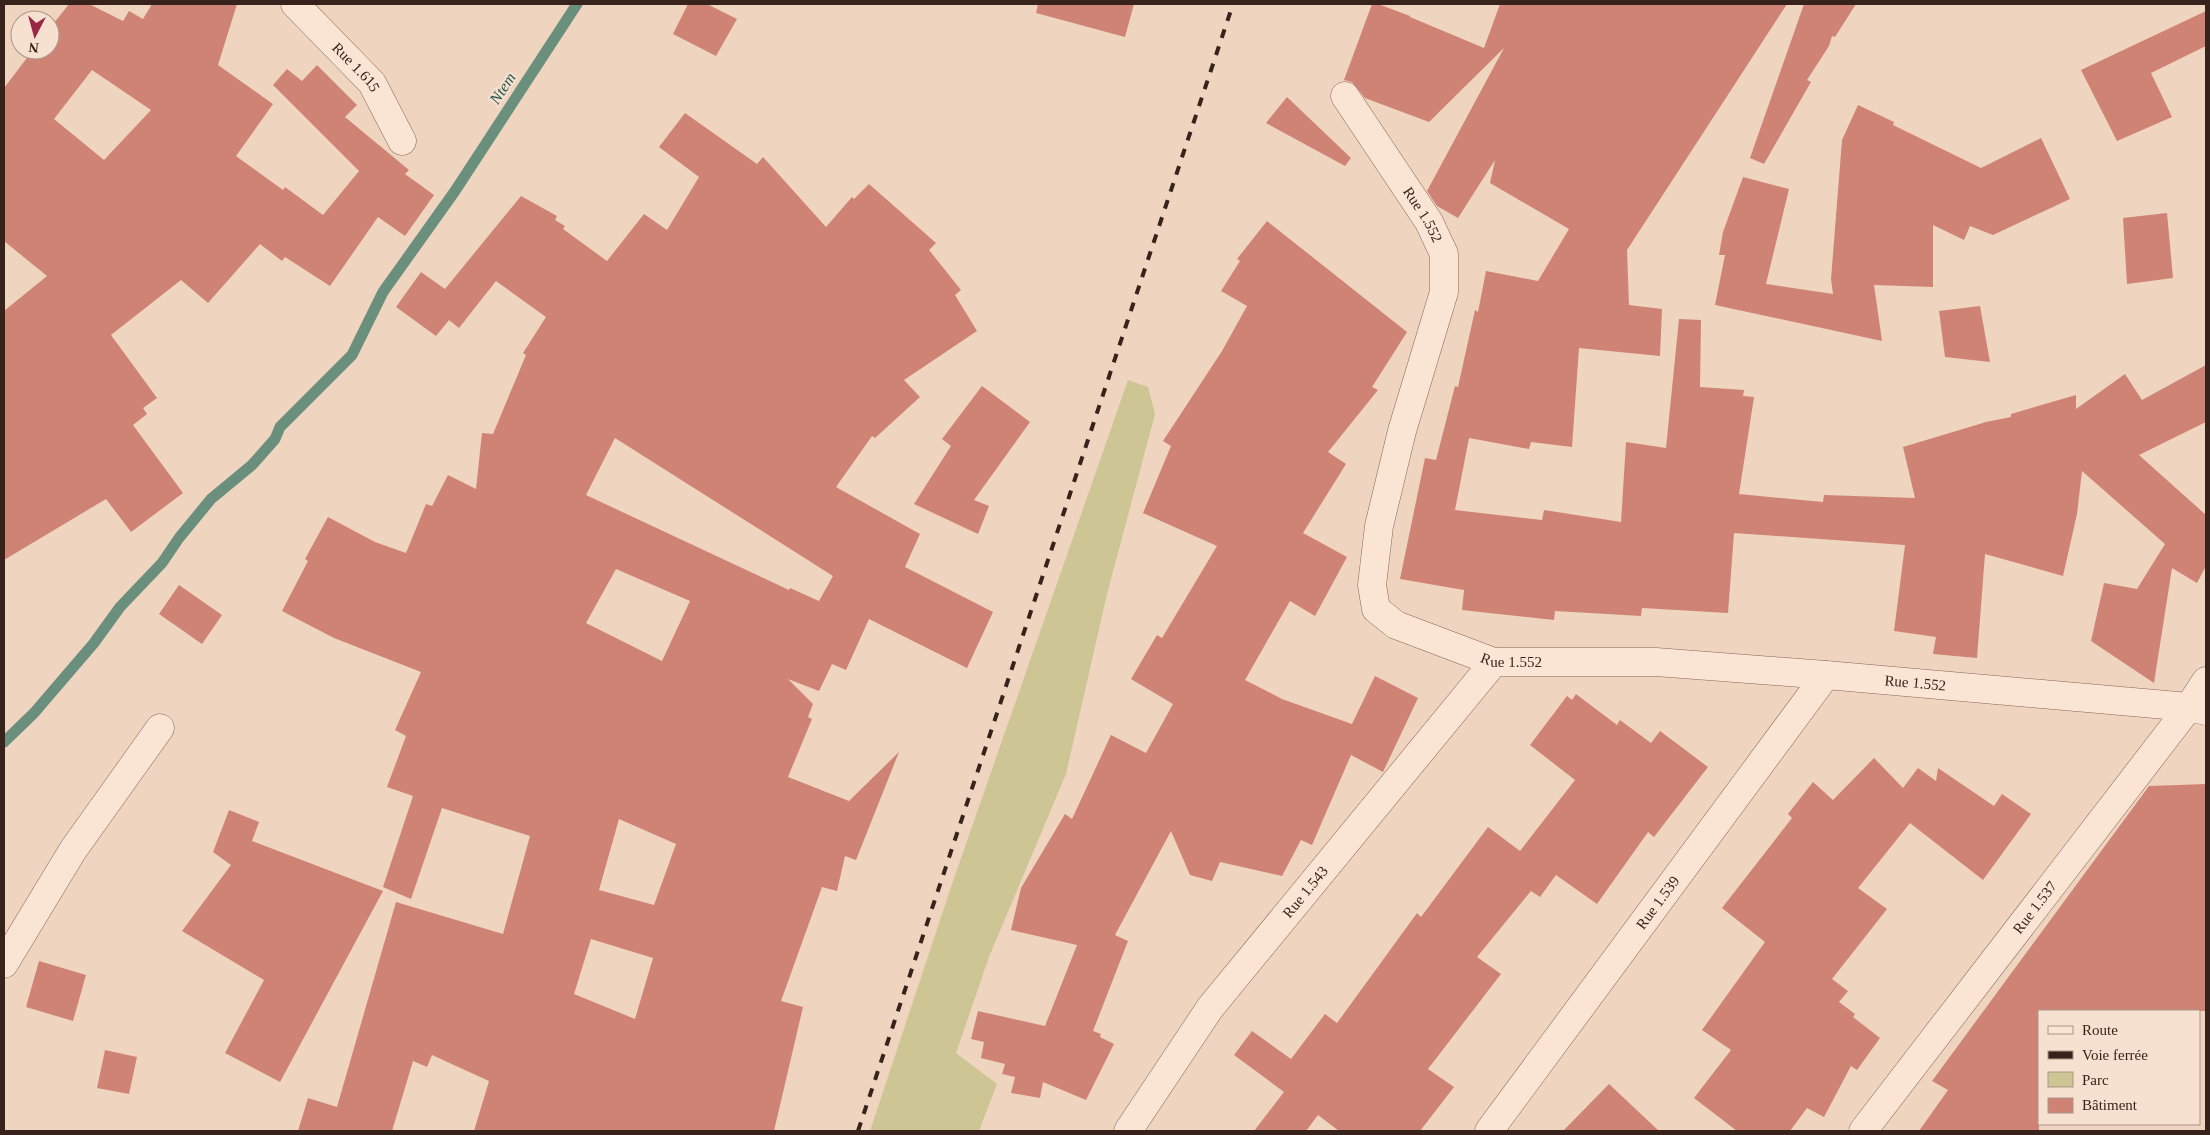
<svg xmlns="http://www.w3.org/2000/svg" width="2210" height="1135" viewBox="0 0 2210 1135" font-family="'Times New Roman',serif">
	<style>
		.green { fill: #cdc593 }
		.lines { fill: none; stroke-linecap: round; stroke-linejoin: round }
		.stream { stroke: #6a8f7c; stroke-width: 11 }
		.building { fill: #cf8374; fill-rule: evenodd }
		.minor-casing { stroke: #896557; stroke-width: 29 }
		.minor { stroke: #fae4d3; stroke-width: 28 }
		.rail { stroke: #38231c; stroke-width: 4; stroke-dasharray: 9 9; stroke-linecap: butt }
		.labels { text-anchor: middle; stroke-width: 4; stroke-linejoin: round; paint-order: stroke }
		.street-label { font-size: 15px; fill: #38231c; stroke: #f6e1d0 }
		.water-label { font-size: 16px; font-style: italic; fill: #2b584a; stroke: #f6e1d0 }
	</style>
	<rect width="100%" height="100%" fill="#efd5c0"/>
	<!-- green -->
	<path class="green" d="M 1128,380 L 1148,387 L 1155,414 L 1107,594 L 1066,774 L 989,957 L 956,1053 L 997,1084 L 979,1131 L 870,1131 L 952,884 Z"/>
	<g class="lines">
		<!-- stream -->
		<path class="stream" d="M 4,742 L 34,713 L 94,643 L 120,607 L 162,563 L 179,538 L 211,499 L 252,465 L 275,439 L 280,427 L 352,355 L 383,292 L 455,191 L 577,4"/>
	</g>
	<!-- building -->
	<path class="building" d="M 69,4 L 89,4 L 123,21 L 129,11 L 143,19 L 152,4 L 237,4 L 218,65 L 273,104 L 236,156 L 283,190 L 285,187 L 323,215 L 359,171 L 273,85 L 287,69 L 302,81 L 317,65 L 357,105 L 345,117 L 409,170 L 405,174 L 434,195 L 405,236 L 378,217 L 330,286 L 285,257 L 282,261 L 260,244 L 208,303 L 181,280 L 111,335 L 157,398 L 143,408 L 147,414 L 133,425 L 183,493 L 131,532 L 106,499 L 4,560 L 4,311 L 47,276 L 4,241 L 4,88 L 33,50 L 50,50 L 50,28 ZM 92,70 L 151,110 L 104,160 L 54,119 Z
		M 688,4 L 707,4 L 737,19 L 716,56 L 673,34 Z
		M 1038,4 L 1134,4 L 1125,37 L 1036,13 Z
		M 1372,4 L 1378,4 L 1410,16 L 1410,17 L 1484,48 L 1500,4 L 1787,4 L 1627,250 L 1629,305 L 1662,309 L 1660,356 L 1579,348 L 1572,447 L 1531,442 L 1529,449 L 1469,438 L 1455,510 L 1542,520 L 1544,510 L 1621,522 L 1626,442 L 1666,448 L 1679,319 L 1701,320 L 1700,387 L 1744,390 L 1743,396 L 1754,397 L 1739,494 L 1823,502 L 1824,495 L 1915,498 L 1903,447 L 1986,422 L 2011,417 L 2011,414 L 2076,395 L 2076,409 L 2125,374 L 2142,400 L 2206,365 L 2206,422 L 2139,455 L 2206,515 L 2206,566 L 2197,583 L 2172,568 L 2154,683 L 2091,641 L 2104,583 L 2137,589 L 2165,544 L 2082,471 L 2077,514 L 2063,576 L 1985,554 L 1977,658 L 1933,654 L 1936,637 L 1894,631 L 1905,545 L 1734,533 L 1728,613 L 1642,608 L 1641,616 L 1555,611 L 1554,620 L 1462,610 L 1464,590 L 1400,579 L 1425,458 L 1436,460 L 1455,386 L 1458,387 L 1475,310 L 1478,312 L 1486,271 L 1538,281 L 1569,229 L 1490,183 L 1495,160 L 1458,218 L 1437,206 L 1427,191 L 1504,48 L 1429,122 L 1365,98 L 1352,82 L 1344,80 Z
		M 1804,4 L 1856,4 L 1835,37 L 1832,36 L 1829,46 L 1807,80 L 1811,82 L 1764,164 L 1750,158 Z
		M 2206,11 L 2206,46 L 2151,73 L 2172,117 L 2117,141 L 2081,70 Z
		M 1287,97 L 1351,158 L 1345,166 L 1266,123 Z
		M 1858,105 L 1894,122 L 1893,125 L 1981,168 L 2041,138 L 2070,199 L 1993,235 L 1970,226 L 1964,240 L 1933,225 L 1933,287 L 1874,285 L 1882,341 L 1715,305 L 1725,255 L 1719,255 L 1723,232 L 1743,177 L 1789,189 L 1766,284 L 1833,294 L 1831,279 L 1842,140 Z
		M 685,113 L 757,164 L 763,157 L 826,227 L 852,197 L 854,199 L 869,184 L 936,243 L 929,250 L 961,290 L 955,295 L 977,331 L 904,380 L 920,397 L 875,438 L 872,436 L 836,487 L 920,534 L 905,567 L 993,612 L 967,668 L 869,619 L 846,670 L 832,664 L 819,691 L 788,679 L 813,704 L 808,717 L 812,719 L 788,777 L 849,801 L 899,752 L 856,860 L 845,856 L 837,891 L 822,887 L 781,1001 L 803,1007 L 774,1131 L 474,1131 L 489,1081 L 432,1055 L 427,1067 L 413,1061 L 392,1131 L 298,1131 L 308,1098 L 337,1107 L 396,902 L 503,934 L 530,836 L 442,808 L 411,899 L 383,887 L 413,796 L 387,787 L 406,736 L 395,730 L 421,672 L 334,638 L 282,611 L 308,561 L 305,559 L 328,517 L 375,542 L 406,553 L 426,504 L 432,506 L 448,475 L 476,489 L 482,433 L 493,434 L 526,355 L 523,353 L 546,317 L 496,281 L 459,328 L 449,320 L 436,336 L 396,307 L 421,272 L 445,289 L 521,196 L 557,216 L 555,220 L 565,226 L 563,229 L 607,261 L 644,214 L 667,230 L 699,177 L 659,147 ZM 615,438 L 833,576 L 819,601 L 790,588 L 789,590 L 586,495 ZM 616,569 L 690,601 L 662,661 L 586,623 ZM 619,819 L 676,844 L 654,905 L 599,890 ZM 591,939 L 653,958 L 635,1019 L 574,994 Z
		M 2167,213 L 2173,278 L 2127,284 L 2123,218 Z
		M 1267,221 L 1407,332 L 1372,387 L 1378,390 L 1328,452 L 1346,464 L 1303,533 L 1347,557 L 1315,616 L 1290,601 L 1245,680 L 1282,699 L 1352,724 L 1375,676 L 1418,698 L 1383,772 L 1351,755 L 1312,845 L 1301,840 L 1282,876 L 1220,862 L 1212,881 L 1190,875 L 1171,831 L 1115,935 L 1128,941 L 1093,1031 L 1101,1034 L 1100,1037 L 1114,1044 L 1086,1100 L 1043,1082 L 1040,1098 L 1011,1093 L 1015,1077 L 1002,1074 L 1005,1064 L 981,1058 L 984,1042 L 971,1039 L 978,1011 L 1045,1026 L 1077,945 L 1011,930 L 1021,888 L 1065,814 L 1072,819 L 1111,735 L 1146,753 L 1173,704 L 1131,679 L 1157,635 L 1162,638 L 1217,546 L 1143,513 L 1171,446 L 1163,441 L 1222,351 L 1247,306 L 1221,291 L 1240,261 L 1237,259 Z
		M 1980,306 L 1990,362 L 1945,357 L 1939,311 Z
		M 982,386 L 1030,422 L 974,500 L 989,506 L 978,534 L 914,504 L 951,446 L 942,439 Z
		M 179,585 L 222,615 L 202,644 L 159,614 Z
		M 1576,694 L 1617,725 L 1620,720 L 1651,743 L 1660,731 L 1708,767 L 1654,837 L 1648,832 L 1597,904 L 1556,875 L 1540,897 L 1531,891 L 1477,957 L 1501,974 L 1428,1069 L 1454,1087 L 1420,1131 L 1339,1131 L 1318,1115 L 1306,1131 L 1254,1131 L 1284,1092 L 1234,1055 L 1252,1031 L 1291,1059 L 1325,1014 L 1337,1023 L 1417,913 L 1421,917 L 1488,827 L 1520,851 L 1575,780 L 1530,745 L 1567,696 L 1572,700 Z
		M 1874,758 L 1903,788 L 1918,768 L 1936,781 L 1938,768 L 1994,806 L 2002,794 L 2031,814 L 1983,880 L 1910,823 L 1858,888 L 1887,909 L 1832,979 L 1848,991 L 1839,1002 L 1855,1014 L 1853,1017 L 1880,1038 L 1857,1070 L 1851,1066 L 1824,1117 L 1807,1108 L 1790,1131 L 1737,1131 L 1694,1098 L 1731,1050 L 1702,1030 L 1765,942 L 1722,908 L 1792,818 L 1788,814 L 1813,782 L 1833,800 Z
		M 2206,784 L 2206,1011 L 2039,1011 L 2039,1131 L 1919,1131 L 1948,1090 L 1932,1081 L 2149,786 Z
		M 229,810 L 259,822 L 252,841 L 383,891 L 280,1082 L 225,1053 L 264,980 L 182,931 L 231,865 L 213,852 Z
		M 39,961 L 86,975 L 73,1021 L 26,1007 Z
		M 105,1050 L 137,1057 L 129,1094 L 97,1088 Z
		M 1609,1084 L 1659,1131 L 1563,1131 Z"/>
	<g class="lines">
		<!-- minor casing -->
		<g class="minor-casing">
			<g id="minor">
				<path id="s1" d="M 295,4 L 372,83 L 402,141"/>
				<path id="s2" d="M 1345,96 L 1429,222 L 1444,254 L 1444,292 L 1402,431 L 1379,526 L 1372,585 L 1376,609 L 1396,625 L 1494,662 L 1656,662 L 1826,675 L 2189,707 L 2206,711"/>
				<path d="M 4,964 L 73,850 L 160,728"/>
				<path id="s3" d="M 1128,1131 L 1210,1008 L 1494,662"/>
				<path id="s4" d="M 1489,1131 L 1826,675"/>
				<path id="s5" d="M 1863,1131 L 2189,707 L 2206,681"/>
			</g>
		</g>
		<!-- minor -->
		<use href="#minor" class="minor"/>
		<!-- rail -->
		<path class="rail" d="M 858,1131 L 1233,4"/>
	</g>
	<g class="labels">
		<!-- street labels -->
		<g class="street-label">
			<text dy="5" stroke="none"><textPath href="#s1" startOffset="88">Rue 1.615</textPath></text>
			<text dy="5" stroke="none"><textPath href="#s2" startOffset="142">Rue 1.552</textPath></text>
			<text dy="5" stroke="none"><textPath href="#s2" startOffset="699">Rue 1.552</textPath></text>
			<text dy="5" stroke="none"><textPath href="#s2" startOffset="1104">Rue 1.552</textPath></text>
			<text dy="5" stroke="none"><textPath href="#s3" startOffset="298">Rue 1.543</textPath></text>
			<text dy="5" stroke="none"><textPath href="#s4" startOffset="284">Rue 1.539</textPath></text>
			<text dy="5" stroke="none"><textPath href="#s5" startOffset="282">Rue 1.537</textPath></text>
		</g>
		<!-- water labels -->
		<g class="water-label">
			<text transform="translate(502 88) rotate(-57)" y="6">Ntem</text>
		</g>
	</g>
	<!-- border -->
	<rect width="2210" height="1135" fill="none" stroke="#38231c" stroke-width="10"/>
	<!-- legend -->
	<rect x="2038" y="1010" width="162" height="115" fill="#f6e1d0" stroke="#aa9588"/>
	<rect x="2048" y="1026" width="25" height="8" fill="#fae4d3" stroke="#aa9588"/>
	<text x="2082" y="1035" font-size="15" fill="#38231c">Route</text>
	<rect x="2048" y="1051" width="25" height="8" fill="#38231c" stroke="#aa9588"/>
	<text x="2082" y="1060" font-size="15" fill="#38231c">Voie ferrée</text>
	<rect x="2048" y="1072" width="25" height="15" fill="#cdc593" stroke="#aa9588"/>
	<text x="2082" y="1085" font-size="15" fill="#38231c">Parc</text>
	<rect x="2048" y="1098" width="25" height="15" fill="#cf8374" stroke="#aa9588"/>
	<text x="2082" y="1110" font-size="15" fill="#38231c">Bâtiment</text>
	<!-- north arrow -->
	<g transform="translate(35 35) rotate(186)"><circle r="24" fill="#f6e1d0" stroke="#aa9588"/>
	<path d="M0-4L9 19L0 12L-9 19Z" fill="#9a2544"/>
	<text y="-8" font-size="14" font-weight="bold" text-anchor="middle" fill="#38231c">N</text>
	</g>
</svg>
